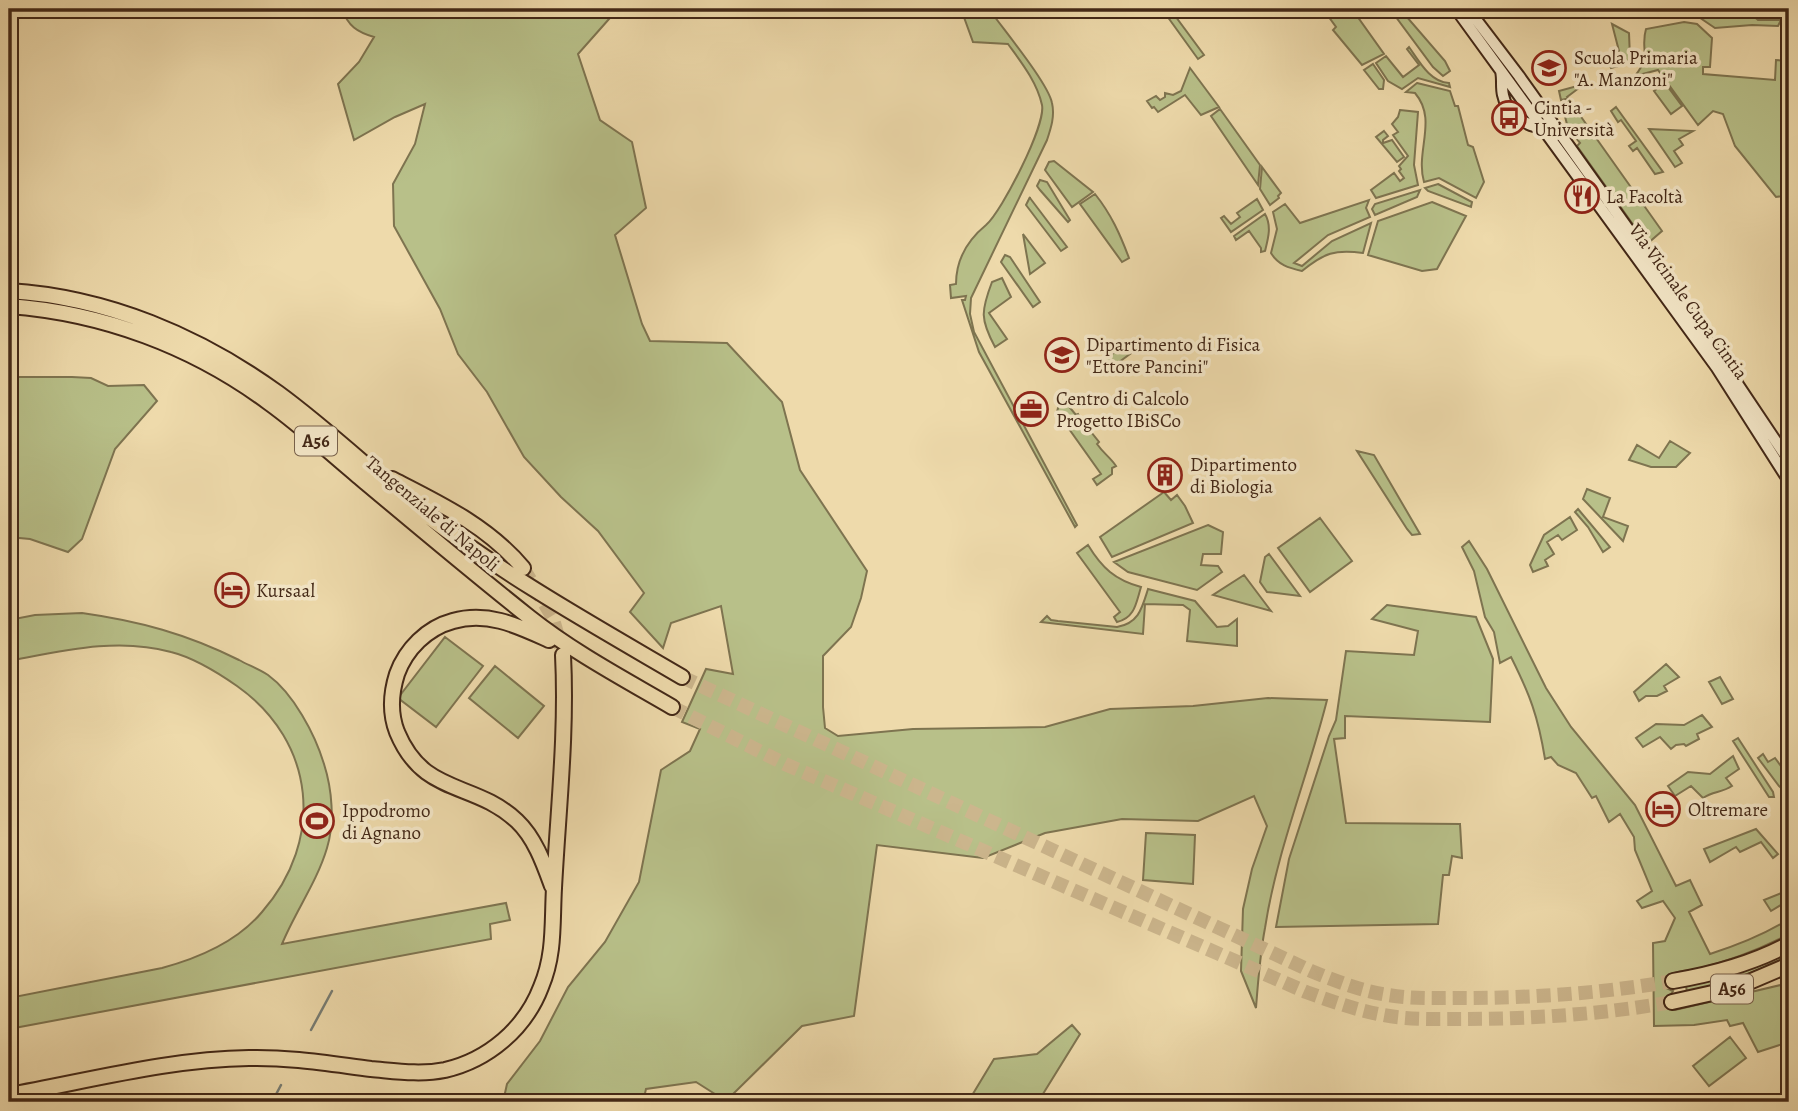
<svg xmlns="http://www.w3.org/2000/svg" width="1798" height="1111" viewBox="0 0 1798 1111" font-family="Alegreya,serif">
	<style>
		.green { fill: #b8c089; stroke: #7e7450; stroke-width: 2 }
		.lines { fill: none; stroke-linecap: round; stroke-linejoin: round }
		.stream { stroke: #787e75; stroke-width: 2.5 }
		.highway-tunnel { stroke: #ccb68d; stroke-width: 14; stroke-dasharray: 14 7; stroke-linecap: butt }
		.secondary-casing { stroke: #432817; stroke-width: 14 }
		.highway-casing { stroke: #432817; stroke-width: 18 }
		.secondary { stroke: #f4e7c8; stroke-width: 10 }
		.highway { stroke: #eedaab; stroke-width: 14 }
		.labels { text-anchor: middle; stroke-width: 7; stroke-linejoin: round; paint-order: stroke }
		.shield { fill: #f4e7c8; stroke: #78614c; stroke-width: 2 }
		.shield-label { font-size: 18px; font-weight: bold; fill: #432817 }
		.poi-label { font-size: 19px; fill: #432817; stroke: #f4e7c8; text-anchor: start }
		.street-label { font-size: 19px; fill: #432817; stroke: #f4e7c8 }
	</style>
	<rect width="100%" height="100%" fill="#eedaab"/>
	<filter id="stains"><feTurbulence type="fractalNoise" baseFrequency=".00286" numOctaves="4"/><feColorMatrix values="0 0 0 0 .2 0 0 0 0 .09 0 0 0 0 .02 0 0 0 .5 -.17"/></filter>
	<radialGradient id="worn" r=".72"><stop offset=".6" stop-color="#630" stop-opacity="0"/><stop offset="1" stop-color="#630" stop-opacity=".3"/></radialGradient>
	<!-- green -->
	<path class="green" d="M 342,9 L 604,9 L 609,19 L 578,54 L 600,120 L 632,142 L 646,208 L 615,235 L 642,324 L 650,341 L 727,343 L 782,402 L 800,470 L 867,571 L 861,598 L 851,627 L 823,656 L 823,707 L 825,728 L 838,736 L 913,729 L 1045,727 L 1110,709 L 1193,706 L 1268,698 L 1327,700 C 1308,776 1277,850 1265,928 C 1260,954 1258,981 1256,1008 L 1241,971 L 1243,909 L 1252,869 L 1267,826 L 1254,796 L 1198,821 L 1122,819 L 1045,833 L 983,858 L 877,845 L 854,1016 L 802,1026 L 726,1101 L 696,1082 L 646,1089 L 643,1102 L 503,1102 L 507,1084 L 540,1041 L 568,987 L 605,942 L 639,882 L 661,770 L 690,751 L 700,729 L 682,722 L 706,669 L 733,674 L 721,606 L 671,623 L 663,648 L 630,612 L 644,593 L 598,531 L 561,497 L 524,457 L 487,392 L 458,354 L 440,309 L 394,226 L 393,184 L 415,144 L 425,104 L 395,117 L 354,140 L 338,84 L 359,62 L 374,37 C 357,32 348,26 342,9 Z
		M 961,9 L 989,9 C 1003,29 1048,83 1052,103 C 1055,116 1051,128 1047,140 L 971,298 L 970,314 L 974,332 L 1077,525 L 1075,527 L 979,352 L 962,300 L 965,300 L 966,296 L 951,298 L 950,285 L 956,284 C 956,259 969,239 986,225 C 1002,211 1046,125 1042,105 C 1037,82 1021,62 1008,44 L 973,42 Z
		M 1162,9 L 1170,9 L 1204,55 L 1198,59 Z
		M 1323,9 L 1352,9 L 1384,54 L 1362,65 L 1333,30 L 1336,27 Z
		M 1390,9 L 1400,9 L 1445,61 L 1450,71 L 1443,76 L 1433,67 Z
		M 1641,9 L 1677,9 L 1679,10 L 1649,18 L 1645,18 Z
		M 1687,9 L 1718,9 L 1728,12 L 1729,9 L 1748,9 L 1749,12 L 1758,20 L 1781,20 L 1778,26 L 1752,25 L 1715,28 Z
		M 1684,22 L 1697,24 L 1712,38 L 1710,67 L 1703,67 L 1703,74 L 1775,80 L 1776,60 L 1789,61 L 1789,195 L 1776,197 L 1735,146 L 1723,114 L 1713,111 L 1698,125 L 1658,70 L 1635,76 C 1652,55 1640,49 1646,29 Z
		M 1612,24 L 1629,33 L 1630,58 L 1626,64 L 1611,68 L 1607,55 L 1619,51 Z
		M 1409,47 C 1419,61 1430,82 1449,83 L 1450,87 L 1418,78 L 1402,89 L 1388,81 L 1376,63 L 1386,56 L 1403,77 L 1419,65 L 1407,49 Z
		M 1373,64 L 1384,80 L 1383,89 L 1379,89 L 1364,70 Z
		M 1190,68 L 1219,107 L 1201,115 L 1185,95 L 1158,112 L 1154,107 L 1152,108 L 1147,101 L 1156,96 L 1160,100 L 1165,97 L 1165,93 L 1173,95 L 1181,91 Z
		M 1417,83 L 1450,91 L 1455,106 L 1458,106 L 1468,145 L 1473,147 L 1484,182 L 1476,198 L 1439,178 L 1424,182 C 1415,151 1438,120 1415,93 L 1406,92 Z
		M 1665,83 L 1682,106 L 1671,114 L 1654,91 Z
		M 1577,86 L 1579,88 L 1567,97 L 1662,231 L 1647,244 L 1577,146 L 1580,143 L 1568,128 L 1563,109 L 1569,107 L 1566,99 L 1561,100 L 1559,91 Z
		M 1616,107 L 1663,172 L 1655,174 L 1637,148 L 1633,151 L 1629,146 L 1636,141 L 1621,120 L 1618,122 L 1611,111 Z
		M 1220,109 L 1260,165 L 1258,185 L 1211,116 Z
		M 1400,110 L 1418,112 L 1414,165 L 1418,185 L 1376,198 L 1371,190 L 1394,173 L 1400,181 L 1404,178 L 1399,171 L 1401,169 L 1399,166 L 1408,156 L 1393,135 L 1398,132 L 1392,124 L 1398,117 Z
		M 1649,129 L 1693,131 L 1679,139 L 1683,145 L 1674,151 L 1682,163 L 1675,167 Z
		M 1384,131 L 1388,136 L 1383,140 L 1383,143 L 1392,140 L 1404,157 L 1397,162 L 1376,137 Z
		M 1054,161 L 1093,192 L 1072,207 L 1045,170 L 1049,162 Z
		M 1262,167 L 1281,193 L 1278,196 L 1279,198 L 1270,205 L 1260,189 Z
		M 1040,180 L 1047,182 L 1070,220 L 1068,222 L 1040,190 L 1037,186 Z
		M 1438,184 L 1472,202 L 1471,207 L 1428,191 L 1425,188 Z
		M 1420,190 L 1417,197 L 1375,215 L 1372,209 L 1375,204 Z
		M 1095,194 C 1111,214 1120,234 1129,258 L 1122,262 L 1080,204 Z
		M 1030,197 L 1030,198 L 1067,247 L 1061,251 L 1026,205 Z
		M 1257,199 L 1263,210 L 1231,232 L 1221,218 L 1224,216 L 1231,224 L 1240,217 L 1237,213 Z
		M 1369,200 L 1366,208 L 1370,217 L 1328,235 L 1294,263 L 1302,266 L 1332,241 L 1371,223 L 1363,253 C 1335,249 1324,253 1302,271 C 1289,268 1278,265 1271,253 L 1277,229 L 1273,212 L 1285,204 L 1300,223 Z
		M 1432,202 L 1466,216 L 1437,269 L 1422,271 L 1368,255 L 1378,221 Z
		M 1265,214 C 1272,226 1268,239 1265,251 L 1261,252 L 1261,248 L 1249,231 L 1236,240 L 1234,236 Z
		M 1023,234 L 1045,263 L 1030,274 Z
		M 1005,255 L 1010,257 L 1040,302 L 1033,307 L 1001,262 Z
		M 1002,278 L 1011,297 L 989,313 L 1007,339 L 995,347 C 980,319 981,311 992,282 Z
		M 1132,340 L 1136,345 L 1132,348 L 1134,351 L 1111,368 L 1104,367 L 1101,362 Z
		M 9,377 L 72,377 L 91,378 L 108,386 L 144,385 L 157,401 L 115,449 L 82,539 L 68,552 L 30,539 L 9,537 Z
		M 1066,403 L 1076,415 L 1078,414 L 1089,433 L 1091,432 L 1099,442 L 1097,444 C 1104,454 1110,457 1116,466 L 1112,468 L 1112,474 L 1097,485 L 1093,479 L 1101,474 L 1057,412 L 1059,404 Z
		M 1670,441 L 1690,453 L 1676,467 L 1651,467 L 1629,460 L 1637,445 L 1659,458 Z
		M 1357,451 L 1374,455 L 1420,534 L 1412,535 L 1407,529 Z
		M 1587,489 L 1610,498 L 1603,517 L 1628,526 L 1623,541 L 1583,499 Z
		M 1164,492 L 1171,500 L 1177,495 L 1185,506 L 1193,523 L 1112,557 L 1100,537 Z
		M 1578,509 L 1610,547 L 1603,552 L 1588,527 L 1575,512 Z
		M 1570,517 L 1577,530 L 1562,540 L 1558,535 L 1547,542 L 1554,554 L 1545,560 L 1548,566 L 1533,572 L 1530,565 L 1544,535 Z
		M 1320,518 L 1352,561 L 1310,592 L 1278,548 Z
		M 1208,525 L 1223,532 L 1221,554 L 1203,554 L 1201,565 L 1218,566 L 1222,572 L 1197,590 L 1128,572 L 1114,562 Z
		M 1469,541 L 1487,569 L 1546,688 L 1571,727 L 1635,805 L 1676,886 L 1690,880 L 1702,905 L 1689,912 L 1710,954 C 1738,945 1764,935 1789,919 L 1789,934 C 1759,950 1729,961 1697,969 C 1683,972 1671,969 1663,983 L 1666,988 L 1673,991 L 1666,1003 L 1666,1008 L 1675,1010 L 1789,983 L 1789,1042 L 1758,1052 L 1743,1023 L 1730,1026 L 1727,1020 L 1694,1025 L 1654,1026 L 1653,943 L 1665,941 L 1675,918 L 1663,901 L 1642,908 L 1637,901 L 1652,891 L 1635,850 L 1634,837 L 1620,814 L 1609,822 L 1596,796 L 1592,798 L 1576,773 L 1558,765 L 1551,757 L 1545,759 C 1538,716 1530,695 1511,657 L 1500,663 L 1494,632 L 1485,617 L 1474,571 L 1462,547 Z
		M 1088,545 C 1102,568 1115,580 1141,587 C 1136,603 1135,618 1117,622 L 1114,617 L 1120,612 L 1077,553 Z
		M 1269,554 L 1300,596 L 1267,592 L 1260,582 L 1265,557 Z
		M 1244,575 L 1271,611 L 1213,595 Z
		M 1148,589 L 1195,601 L 1217,627 L 1228,626 L 1237,619 L 1237,646 L 1187,641 L 1190,610 L 1183,605 L 1145,604 L 1143,634 L 1041,622 L 1047,616 L 1051,620 L 1058,621 L 1117,627 C 1139,623 1142,608 1148,589 Z
		M 1387,605 L 1476,617 L 1493,659 L 1490,722 L 1345,716 L 1345,738 L 1334,739 L 1346,823 L 1460,824 L 1462,858 L 1452,856 L 1449,875 L 1443,875 L 1438,924 L 1276,927 L 1289,859 L 1329,736 L 1336,720 L 1346,651 L 1414,655 L 1418,631 L 1372,619 Z
		M 82,613 C 139,621 187,634 239,660 C 248,665 259,669 268,675 C 293,693 315,734 324,764 C 332,789 335,822 327,848 C 317,882 295,912 282,944 L 506,903 L 510,920 L 490,924 L 491,939 L 9,1029 L 9,998 L 162,968 C 199,958 237,942 262,912 C 325,840 316,742 237,686 C 217,672 195,658 171,652 C 117,637 62,651 9,661 L 9,620 L 35,615 Z
		M 445,637 L 483,666 L 436,727 L 398,698 Z
		M 1666,664 L 1679,677 L 1664,686 L 1667,691 L 1657,696 L 1646,696 L 1639,701 L 1634,692 Z
		M 495,666 L 544,706 L 518,738 L 469,698 Z
		M 1720,677 L 1733,699 L 1722,704 L 1709,682 Z
		M 1702,715 L 1712,727 L 1697,734 L 1699,739 L 1686,746 L 1684,744 L 1676,745 L 1671,749 L 1660,737 L 1643,747 L 1636,738 L 1656,724 L 1684,725 Z
		M 1738,738 L 1773,792 L 1774,797 L 1769,797 L 1733,741 Z
		M 1763,754 L 1768,762 L 1775,758 L 1789,777 L 1787,793 L 1779,786 L 1758,758 Z
		M 1733,756 L 1739,769 L 1726,778 L 1732,786 C 1721,793 1713,791 1703,798 L 1691,786 L 1675,796 L 1668,786 L 1688,772 L 1710,774 Z
		M 1756,829 L 1778,854 L 1773,858 L 1761,842 L 1740,852 L 1736,847 L 1710,862 L 1704,849 Z
		M 1146,833 L 1195,835 L 1193,884 L 1143,880 Z
		M 1789,890 L 1789,900 L 1771,911 L 1764,900 Z
		M 1789,952 L 1789,955 C 1757,973 1723,983 1687,992 L 1686,986 L 1730,977 Z
		M 1072,1025 L 1080,1034 L 1038,1102 L 968,1102 L 994,1059 L 1037,1054 Z
		M 1730,1037 L 1746,1058 L 1709,1086 L 1693,1066 Z"/>
	<g class="lines">
		<!-- stream -->
		<path class="stream" d="M 311,1030 L 332,991
			M 109,1102 L 110,1097
			M 272,1102 L 281,1085"/>
		<!-- highway-tunnel -->
		<path class="highway-tunnel" d="M 523,568 L 552,616 L 561,647
			M 682,677 L 1311,971 C 1336,981 1361,991 1388,995 C 1413,999 1438,998 1463,998 C 1533,998 1604,993 1673,981
			M 672,707 L 785,764 L 1306,992 C 1331,1001 1356,1010 1383,1015 C 1409,1020 1437,1019 1463,1019 C 1532,1019 1604,1014 1672,1002"/>
		<!-- secondary casing -->
		<g class="secondary-casing">
			<path id="secondary" d="M 1456,9 L 1717,368 L 1789,481
				M 1468,9 L 1519,76 L 1718,355 L 1789,461
				M 1501,71 C 1503,79 1501,87 1503,95 C 1506,112 1526,127 1542,127"/>
		</g>
		<!-- highway casing -->
		<g class="highway-casing">
			<path id="highway" d="M 9,291 C 107,297 199,336 278,393 C 330,431 376,476 426,515 C 507,577 595,626 682,677
				M 9,306 C 103,313 192,346 268,402 C 299,424 328,451 358,476 C 414,523 471,571 529,617 C 573,652 624,679 672,707
				M 392,479 C 439,503 488,526 523,568
				M 549,640 C 518,626 488,611 453,621 C 427,628 406,649 397,674 C 391,693 390,714 397,732 C 424,797 473,780 517,821 C 535,838 544,864 552,886
				M 1673,981 C 1714,974 1752,964 1789,944
				M 1672,1002 L 1735,988 L 1789,965
				M 9,1095 C 88,1081 169,1059 249,1058 C 290,1057 331,1064 371,1069 C 395,1071 420,1075 445,1070 C 488,1060 525,1029 541,987 C 555,954 552,923 554,888 C 558,811 567,733 563,655"/>
		</g>
		<!-- secondary -->
		<use href="#secondary" class="secondary"/>
		<!-- highway -->
		<use href="#highway" class="highway"/>
	</g>
	<!-- icons -->
	<defs>
		<g id="school-ring" transform="scale(1.75)"><circle r="9.5" fill="#f4e7c8" stroke="#8f2418" stroke-width="1.5"/><path d="M0-5L7-2L0 1L-7-2ZM-4 1L0 2.5L4 1V4Q0 6-4 4Z" fill="#8f2418"/></g>
		<g id="bus-ring" transform="scale(1.75)"><circle r="9.5" fill="#f4e7c8" stroke="#8f2418" stroke-width="1.5"/><path d="M-5-6H5V4H4V6H2V4H-2V6H-4V4H-5ZM-3.5-4V0h7V-4ZM-3.5 1.2v1.5H-2V1.2ZM2 1.2v1.5H3.5V1.2Z" fill="#8f2418"/></g>
		<g id="restaurant-ring" transform="scale(1.75)"><circle r="9.5" fill="#f4e7c8" stroke="#8f2418" stroke-width="1.5"/><path d="M-5-6h1v4h1v-4h1v4h1v-4h1v5L-1.5 .5V6h-2V.5L-5-1ZM5-6V6H3V1.5H1.5Q1.5-4 5-6Z" fill="#8f2418"/></g>
		<g id="university-ring" transform="scale(1.75)"><circle r="9.5" fill="#f4e7c8" stroke="#8f2418" stroke-width="1.5"/><path d="M0-5L7-2L0 1L-7-2ZM-4 1L0 2.5L4 1V4Q0 6-4 4Z" fill="#8f2418"/></g>
		<g id="office-ring" transform="scale(1.75)"><circle r="9.5" fill="#f4e7c8" stroke="#8f2418" stroke-width="1.5"/><path d="M-6-3h4V-5.5h4V-3h4V5H-6ZM-1-4.5V-3h2v-1.5ZM-6 0V1H6V0Z" fill="#8f2418"/></g>
		<g id="building-ring" transform="scale(1.75)"><circle r="9.5" fill="#f4e7c8" stroke="#8f2418" stroke-width="1.5"/><path d="M-4-6H4V6H1V3H-1V6H-4ZM-2.5-4.3h1.7v1.8h-1.7ZM.8-4.3h1.7v1.8H.8ZM-2.5-1h1.7V.8h-1.7ZM.8-1h1.7V.8H.8Z" fill="#8f2418"/></g>
		<g id="hotel-ring" transform="scale(1.75)"><circle r="9.5" fill="#f4e7c8" stroke="#8f2418" stroke-width="1.5"/><path d="M-6-4.5h1.5V1H6V5H4.5V3h-9V5H-6ZM-4 0a1.8 1.8 0 1 1 3.6 0ZM.5 0V-2.5h3Q6-2.5 6 0Z" fill="#8f2418"/></g>
		<g id="stadium-ring" transform="scale(1.75)"><circle r="9.5" fill="#f4e7c8" stroke="#8f2418" stroke-width="1.5"/><path d="M0-5a6.5 5 0 1 0 0 10a6.5 5 0 1 0 0-10ZM-3.5-1.8h7v3.6h-7Z" fill="#8f2418"/></g>
	</defs>
	<g fill-rule="evenodd">
		<use href="#school-ring" x="1549" y="68"/>
		<use href="#bus-ring" x="1509" y="118"/>
		<use href="#restaurant-ring" x="1582" y="196"/>
		<use href="#university-ring" x="1062" y="355"/>
		<use href="#office-ring" x="1031" y="409"/>
		<use href="#building-ring" x="1165" y="475"/>
		<use href="#hotel-ring" x="232" y="590"/>
		<use href="#hotel-ring" x="1663" y="809"/>
		<use href="#stadium-ring" x="317" y="821"/>
	</g>
	<g class="labels">
		<!-- shield labels -->
		<g class="shield">
			<rect x="295" y="426.5" width="42" height="29" rx="5"/>
			<rect x="1711" y="974.5" width="42" height="29" rx="5"/>
		</g>
		<g class="shield-label">
			<text x="316" y="447">A56</text>
			<text x="1732" y="995">A56</text>
		</g>
		<!-- poi labels -->
		<g class="poi-label">
			<text x="1574" y="64">Scuola Primaria<tspan x="1574" dy="22">"A. Manzoni"</tspan></text>
			<text x="1534" y="114">Cintia -<tspan x="1534" dy="22">Università</tspan></text>
			<text x="1606" y="203">La Facoltà</text>
			<text x="1086" y="351">Dipartimento di Fisica<tspan x="1086" dy="22">"Ettore Pancini"</tspan></text>
			<text x="1056" y="405">Centro di Calcolo<tspan x="1056" dy="22">Progetto IBiSCo</tspan></text>
			<text x="1190" y="471">Dipartimento<tspan x="1190" dy="22">di Biologia</tspan></text>
			<text x="256" y="597">Kursaal</text>
			<text x="1688" y="816">Oltremare</text>
			<text x="342" y="817">Ippodromo<tspan x="342" dy="22">di Agnano</tspan></text>
		</g>
		<!-- street labels -->
		<g class="street-label">
			<text transform="translate(1689 301) rotate(54)" y="7">Via Vicinale Cupa Cintia</text>
			<text transform="translate(433 513) rotate(40)" y="7">Tangenziale di Napoli</text>
		</g>
	</g>
	<!-- margin -->
	<rect width="1798" height="1111" fill="none" stroke="#eedaab" stroke-width="35"/>
	<rect x="10" y="10" width="1777" height="1090" fill="none" stroke="#432817" stroke-width="3.5"/>
	<rect x="18" y="18" width="1763" height="1076" fill="none" stroke="#432817" stroke-width="2"/>
	<rect width="100%" height="100%" filter="url(#stains)"/>
	<rect width="100%" height="100%" fill="url(#worn)"/>
</svg>
